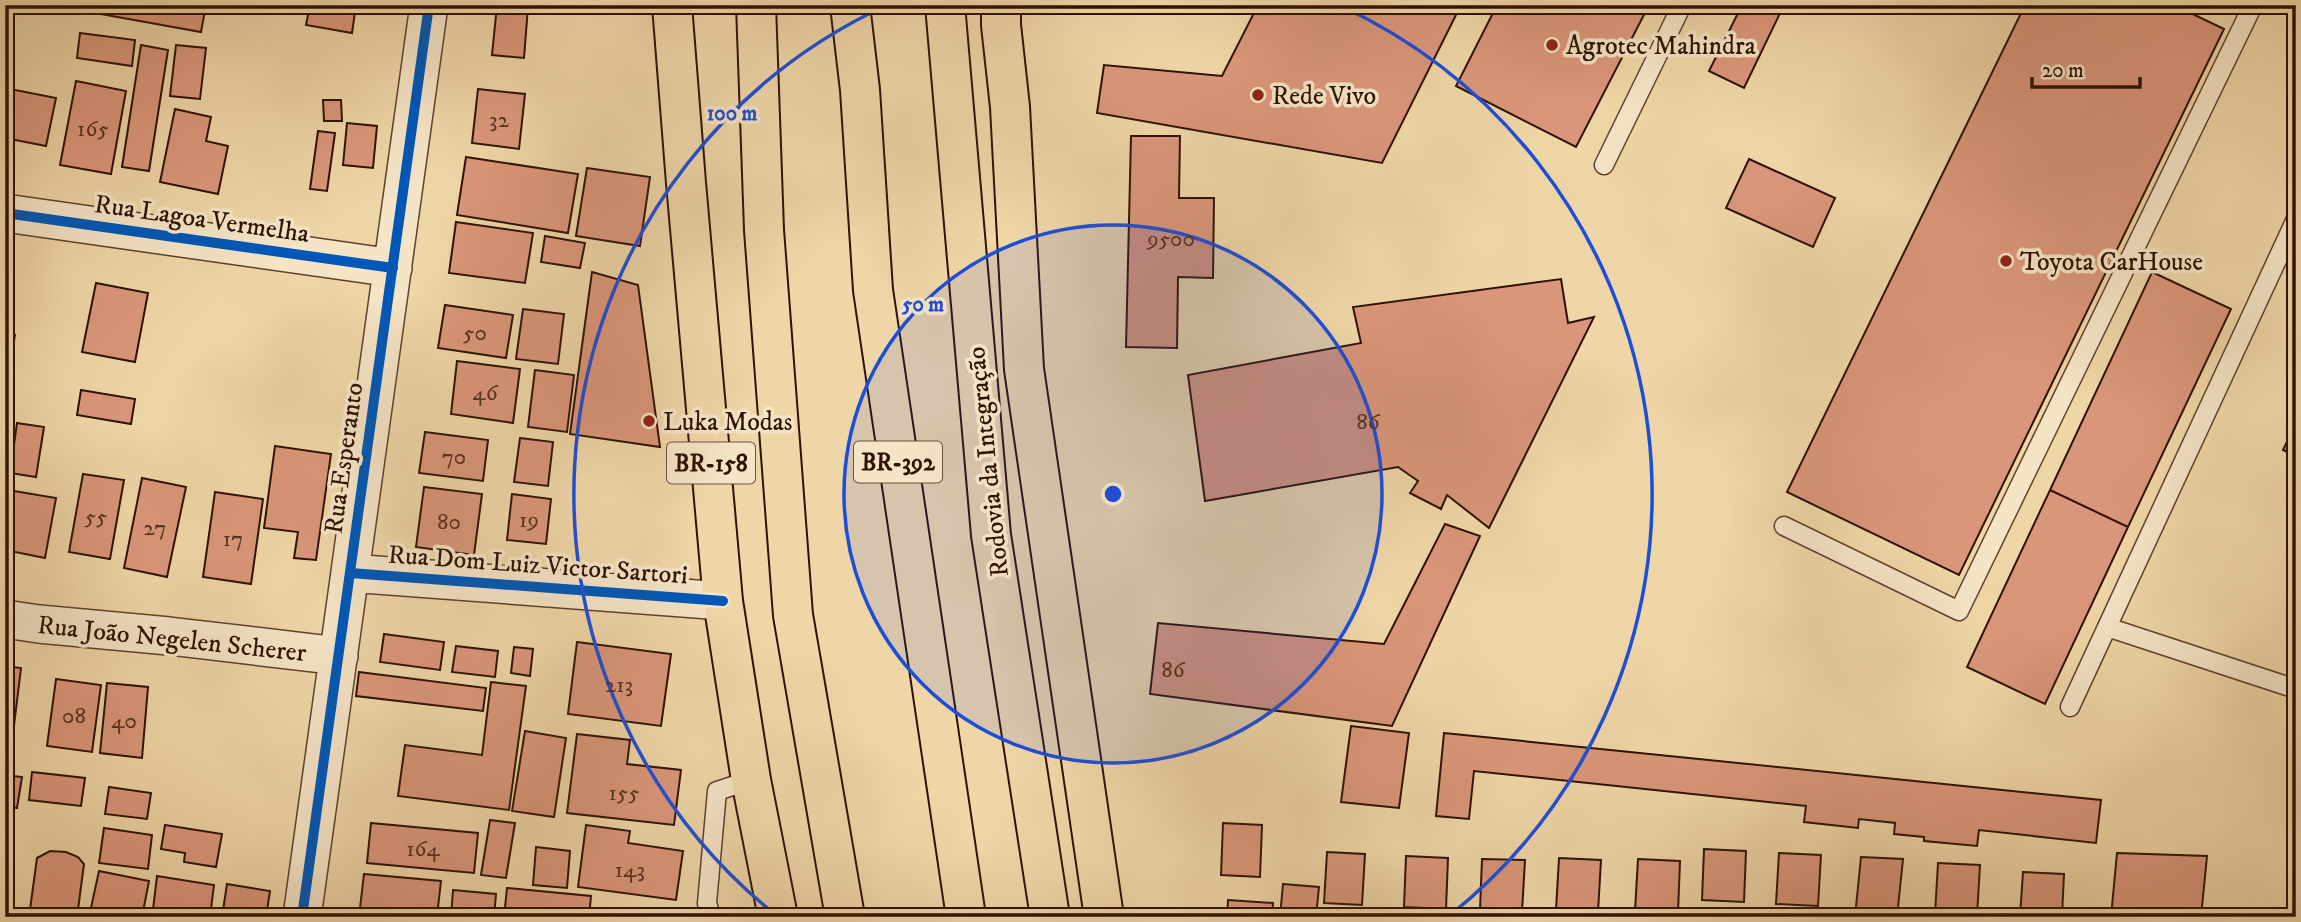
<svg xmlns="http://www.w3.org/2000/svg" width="2301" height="922" viewBox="0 0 2301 922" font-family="'IM FELL DW Pica',serif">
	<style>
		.building { fill: #da967a; stroke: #2e1103; stroke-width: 2 }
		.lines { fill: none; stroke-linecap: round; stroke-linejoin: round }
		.service-casing { stroke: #5e422c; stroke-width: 21 }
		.minor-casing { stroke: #5e422c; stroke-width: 40 }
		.trunk-casing { stroke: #2e1103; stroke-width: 42 }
		.service { stroke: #f5e4c6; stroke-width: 18 }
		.minor { stroke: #f5e4c6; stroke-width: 37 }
		.trunk { stroke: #efd6a7; stroke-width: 38 }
		.cycleway-casing { stroke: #f5e4c6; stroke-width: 15 }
		.cycleway { stroke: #0057b8; stroke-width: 10 }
		.ring { fill: none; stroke: #1d4ed8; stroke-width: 3.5 }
		.poi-dot { fill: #8f2418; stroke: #f5e4c6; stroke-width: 2.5 }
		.labels { text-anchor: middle; stroke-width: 7; stroke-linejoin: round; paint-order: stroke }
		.number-label { font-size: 23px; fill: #593221 }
		.shield { fill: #f5e4c6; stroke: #6a503e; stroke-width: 2 }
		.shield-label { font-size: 24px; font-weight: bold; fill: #2e1103 }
		.poi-label { font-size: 26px; fill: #2e1103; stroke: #f5e4c6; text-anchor: start }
		.street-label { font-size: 26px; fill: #2e1103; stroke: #f5e4c6 }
		.centre { fill: #1d4ed8; stroke: #f5e4c6; stroke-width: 3.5 }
		.ring-label { font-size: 21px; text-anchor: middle; font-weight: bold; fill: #1d4ed8; stroke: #f5e4c6; stroke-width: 7; stroke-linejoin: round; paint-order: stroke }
	</style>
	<rect width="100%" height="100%" fill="#efd6a7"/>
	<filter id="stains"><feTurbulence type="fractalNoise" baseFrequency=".00286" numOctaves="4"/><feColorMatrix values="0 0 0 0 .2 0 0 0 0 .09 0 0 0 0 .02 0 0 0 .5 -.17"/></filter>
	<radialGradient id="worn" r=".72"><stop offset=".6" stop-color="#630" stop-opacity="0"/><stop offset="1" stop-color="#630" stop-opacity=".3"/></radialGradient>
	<!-- building -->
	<path class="building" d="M 97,5 L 206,5 L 201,32 L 95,13 Z
		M 310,5 L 356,5 L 352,33 L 306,25 Z
		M 497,5 L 528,7 L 524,58 L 492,55 Z
		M 1258,5 L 1461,5 L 1382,163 L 1097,113 L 1104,65 L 1222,76 Z
		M 1497,5 L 1649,5 L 1576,147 L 1456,86 Z
		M 1742,5 L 1784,5 L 1744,88 L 1709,71 Z
		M 2025,5 L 2174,5 L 2224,29 L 1959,575 L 1787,492 Z
		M 80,33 L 135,40 L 132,66 L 77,58 Z
		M 141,45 L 168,50 L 149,171 L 122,167 Z
		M 176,45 L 206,48 L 200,99 L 170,96 Z
		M 76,81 L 126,91 L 111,174 L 60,165 Z
		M 5,88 L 56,98 L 46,146 L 5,138 Z
		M 478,89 L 525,94 L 519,149 L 472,143 Z
		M 323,100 L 341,100 L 342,121 L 324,121 Z
		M 175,109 L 211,117 L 206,141 L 228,146 L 218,194 L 160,182 Z
		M 347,123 L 377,126 L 373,168 L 343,165 Z
		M 318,131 L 335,133 L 327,191 L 310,189 Z
		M 1131,136 L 1180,136 L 1179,198 L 1214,198 L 1213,278 L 1178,277 L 1177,348 L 1126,347 Z
		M 466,157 L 578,174 L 568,233 L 457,215 Z
		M 1749,159 L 1835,198 L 1813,247 L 1726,208 Z
		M 587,168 L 650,177 L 640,246 L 576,236 Z
		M 456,222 L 533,233 L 525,283 L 449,273 Z
		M 545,236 L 585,243 L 580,268 L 541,262 Z
		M 592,272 L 638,285 L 660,447 L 570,434 Z
		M 2152,272 L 2231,309 L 2128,527 L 2050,490 Z
		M 1561,279 L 1568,323 L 1594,317 L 1489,528 L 1447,495 L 1441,509 L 1410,493 L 1418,481 L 1398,467 L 1205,501 L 1188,375 L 1361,343 L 1353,307 Z
		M 96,283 L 148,293 L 135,362 L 82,352 Z
		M 445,305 L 513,315 L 506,358 L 438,348 Z
		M 523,309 L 564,314 L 558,364 L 516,359 Z
		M 5,333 L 15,335 L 5,390 Z
		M 457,361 L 520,369 L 513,423 L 451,414 Z
		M 535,370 L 574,375 L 567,432 L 528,427 Z
		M 81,390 L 135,399 L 131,424 L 77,415 Z
		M 17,423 L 44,427 L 36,477 L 10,473 Z
		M 2296,423 L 2296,456 L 2283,450 Z
		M 425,432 L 488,440 L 483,481 L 419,473 Z
		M 520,438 L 553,442 L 548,486 L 514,482 Z
		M 275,446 L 331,454 L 316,560 L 294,558 L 298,532 L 264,528 Z
		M 83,474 L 124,480 L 110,559 L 69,552 Z
		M 142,478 L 186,487 L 167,577 L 124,568 Z
		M 424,487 L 482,494 L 474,555 L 416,547 Z
		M 2050,490 L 2128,527 L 2045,704 L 1967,667 Z
		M 14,491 L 56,498 L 45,558 L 5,550 Z
		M 215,492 L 263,499 L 251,584 L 203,577 Z
		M 512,494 L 551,499 L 546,544 L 507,540 Z
		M 1445,524 L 1480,536 L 1392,726 L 1150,694 L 1158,623 L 1384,644 Z
		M 384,634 L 444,642 L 440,670 L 380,662 Z
		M 577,642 L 671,654 L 661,726 L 568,714 Z
		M 456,646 L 498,651 L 495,677 L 452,672 Z
		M 514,647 L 533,649 L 530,676 L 511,673 Z
		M 5,666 L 21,668 L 12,742 L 5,742 Z
		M 359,672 L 486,688 L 483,711 L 356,696 Z
		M 56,679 L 101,685 L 92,752 L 47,746 Z
		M 491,682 L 526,686 L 509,810 L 398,796 L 405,745 L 482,755 Z
		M 107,683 L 148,687 L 142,758 L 100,753 Z
		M 1351,726 L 1409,733 L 1399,808 L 1341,802 Z
		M 525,731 L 566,738 L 554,817 L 512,811 Z
		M 1444,733 L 2101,800 L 2096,843 L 1979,830 L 1977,846 L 1924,841 L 1924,837 L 1894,834 L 1895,823 L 1859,819 L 1858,828 L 1804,822 L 1806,806 L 1474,771 L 1469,819 L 1436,816 Z
		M 577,734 L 630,740 L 627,764 L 681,770 L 674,825 L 567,813 Z
		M 32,772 L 85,778 L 81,806 L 29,800 Z
		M 5,775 L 22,777 L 17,808 L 5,806 Z
		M 109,787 L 151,793 L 147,819 L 105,814 Z
		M 490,820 L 515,823 L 506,878 L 481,875 Z
		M 371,823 L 478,833 L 474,873 L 367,863 Z
		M 1223,823 L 1262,825 L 1260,877 L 1221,875 Z
		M 165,825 L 222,834 L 216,867 L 184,862 L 185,853 L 161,849 Z
		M 586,825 L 630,831 L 628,843 L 683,851 L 676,900 L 578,887 Z
		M 104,828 L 152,835 L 148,869 L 99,863 Z
		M 536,847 L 570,851 L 567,888 L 533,885 Z
		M 1704,849 L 1746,851 L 1744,902 L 1702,900 Z
		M 50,851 L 66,852 L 78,857 L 84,864 L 77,917 L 29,917 L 37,858 Z
		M 1327,852 L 1365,854 L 1362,905 L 1324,903 Z
		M 1779,853 L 1821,855 L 1818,906 L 1776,904 Z
		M 2117,853 L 2207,856 L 2201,917 L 2111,917 Z
		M 1406,856 L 1448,858 L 1446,909 L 1404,907 Z
		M 1861,857 L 1903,859 L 1897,917 L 1855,917 Z
		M 1559,858 L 1601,860 L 1598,912 L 1556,910 Z
		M 1482,859 L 1525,860 L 1522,912 L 1480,910 Z
		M 1638,859 L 1680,861 L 1678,913 L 1635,911 Z
		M 1938,863 L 1980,865 L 1977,916 L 1935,914 Z
		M 99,871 L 149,881 L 142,917 L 89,917 Z
		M 2023,872 L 2064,874 L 2062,917 L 2020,917 Z
		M 364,874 L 441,881 L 437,916 L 360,908 Z
		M 157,876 L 214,885 L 210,917 L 153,910 Z
		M 227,884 L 270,891 L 266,917 L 222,917 Z
		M 1283,884 L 1319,887 L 1316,917 L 1280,917 Z
		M 507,888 L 591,896 L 589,917 L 504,917 Z
		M 453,890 L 496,894 L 494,917 L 451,917 Z
		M 1228,900 L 1273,903 L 1272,917 L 1227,917 Z"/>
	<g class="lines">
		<!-- service casing -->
		<g class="service-casing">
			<path id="service" d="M 1604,165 L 1682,5
				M 1784,526 L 1959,611 L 2253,5
				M 2107,627 L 2296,689
				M 2070,707 L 2296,219
				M 711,917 L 707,903 L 717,791 L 751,780"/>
		</g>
		<!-- minor casing -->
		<g class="minor-casing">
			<path id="minor" d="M 5,213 L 393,268
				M 350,573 L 723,601
				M 5,619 L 39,624 L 169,636 L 339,656
				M 302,917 L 429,5"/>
		</g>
		<!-- trunk casing -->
		<g class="trunk-casing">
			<path id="trunk" d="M 672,5 L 686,183 L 723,601 L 751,780 L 778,917
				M 756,5 L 764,230 L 793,615 L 845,917
				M 850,5 L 860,90 L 873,290 L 966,917
				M 945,5 L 991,535 L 1050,917
				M 1001,5 L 1001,25 L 1010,107 L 1024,369 L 1104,917"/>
		</g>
		<!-- service -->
		<use href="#service" class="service"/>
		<!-- minor -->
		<use href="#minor" class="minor"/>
		<!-- trunk -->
		<use href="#trunk" class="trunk"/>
		<!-- cycleway casing -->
		<g class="cycleway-casing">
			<path id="cycleway" d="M 5,213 L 393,268
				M 350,573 L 723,601
				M 302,917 L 429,5"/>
		</g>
		<!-- cycleway -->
		<use href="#cycleway" class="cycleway"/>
	</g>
	<!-- distance rings -->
	<circle cx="1113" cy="494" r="269" fill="#1d4ed8" fill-opacity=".12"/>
	<g class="ring">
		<circle cx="1113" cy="494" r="269"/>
		<path d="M777 916A539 539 0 0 1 885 6M1341 6A539 539 0 0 1 1449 916"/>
	</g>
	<!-- markers -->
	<g class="poi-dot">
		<circle cx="1552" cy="45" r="7"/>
		<circle cx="1258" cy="95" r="7"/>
		<circle cx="2006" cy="261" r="7"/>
		<circle cx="649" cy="421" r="7"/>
	</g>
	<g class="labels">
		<!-- number labels -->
		<g class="number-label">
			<text x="499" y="127">32</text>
			<text x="93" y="136">165</text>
			<text x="1171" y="246">9500</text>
			<text x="475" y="340">50</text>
			<text x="485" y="400">46</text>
			<text x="1368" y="429">86</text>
			<text x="454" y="464">70</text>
			<text x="96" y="524">55</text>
			<text x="529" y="527">19</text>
			<text x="449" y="529">80</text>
			<text x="155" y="535">27</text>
			<text x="233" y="546">17</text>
			<text x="1173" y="677">86</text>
			<text x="619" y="692">213</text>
			<text x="74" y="723">08</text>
			<text x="124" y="728">40</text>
			<text x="624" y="800">155</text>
			<text x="423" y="856">164</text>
			<text x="630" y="877">143</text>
		</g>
		<!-- shield labels -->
		<g class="shield">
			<rect x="854" y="441.5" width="88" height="41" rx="5"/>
			<rect x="667" y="442.5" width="88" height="41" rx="5"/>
		</g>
		<g class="shield-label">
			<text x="898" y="470">BR-392</text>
			<text x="711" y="471">BR-158</text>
		</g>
		<!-- poi labels -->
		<g class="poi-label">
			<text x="1566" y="54">Agrotec Mahindra</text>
			<text x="1272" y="104">Rede Vivo</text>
			<text x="2020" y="270">Toyota CarHouse</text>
			<text x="663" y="430">Luka Modas</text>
		</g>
		<!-- street labels -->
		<g class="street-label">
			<text transform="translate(202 218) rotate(8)" y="9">Rua Lagoa Vermelha</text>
			<text transform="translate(343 458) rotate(-82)" y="9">Rua Esperanto</text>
			<text transform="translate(987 462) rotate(-96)" y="9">Rodovia da Integração</text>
			<text transform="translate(538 564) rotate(4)" y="9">Rua Dom Luiz Victor Sartori</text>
			<text transform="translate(172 638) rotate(6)" y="9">Rua João Negelen Scherer</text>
		</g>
	</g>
	<circle cx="1113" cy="494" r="10" class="centre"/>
	<g class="ring-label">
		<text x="732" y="120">100 m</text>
		<text x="923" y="311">50 m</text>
	</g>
	<!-- margin -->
	<rect width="2301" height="922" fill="none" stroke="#efd6a7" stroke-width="28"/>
	<rect x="7" y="7" width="2287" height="908" fill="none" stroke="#2e1103" stroke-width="3.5"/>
	<rect x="14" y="14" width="2273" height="894" fill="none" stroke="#2e1103" stroke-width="2"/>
	<!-- scale -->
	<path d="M2032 77v10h108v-10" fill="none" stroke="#2e1103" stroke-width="3.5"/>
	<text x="2042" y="77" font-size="21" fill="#2e1103" stroke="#f5e4c6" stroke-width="5" paint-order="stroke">20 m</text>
	<rect width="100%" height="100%" filter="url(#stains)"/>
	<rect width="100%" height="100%" fill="url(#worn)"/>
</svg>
